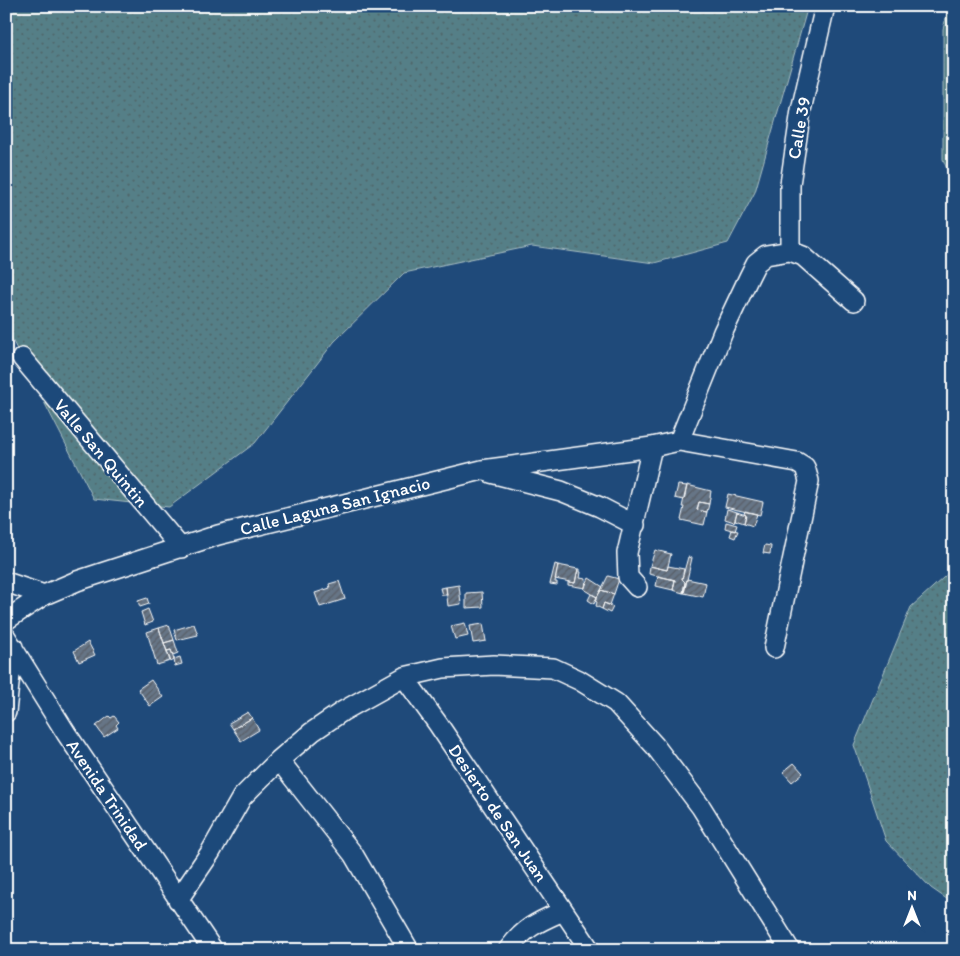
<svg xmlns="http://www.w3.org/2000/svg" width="960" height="956" viewBox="0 0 960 956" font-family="Itim,sans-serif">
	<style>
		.grass { fill: url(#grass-dots); stroke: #aabfc3 }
		.building { fill: url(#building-hatch); stroke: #fff }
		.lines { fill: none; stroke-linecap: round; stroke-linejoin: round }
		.minor-casing { stroke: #fff; stroke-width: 22 }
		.minor { stroke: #1f4a7a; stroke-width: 19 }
		.labels { text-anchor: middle; stroke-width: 5; stroke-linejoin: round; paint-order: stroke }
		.street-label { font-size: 18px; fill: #fff; stroke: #1f4a7a }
	</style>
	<defs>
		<pattern id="grass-dots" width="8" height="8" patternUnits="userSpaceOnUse" patternTransform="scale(1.25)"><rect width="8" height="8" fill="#547f87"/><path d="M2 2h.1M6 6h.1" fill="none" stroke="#50666a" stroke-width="1.8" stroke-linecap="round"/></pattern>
		<pattern id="building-hatch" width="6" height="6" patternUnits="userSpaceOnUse" patternTransform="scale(1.25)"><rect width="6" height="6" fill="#667586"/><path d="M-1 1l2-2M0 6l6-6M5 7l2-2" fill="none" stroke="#585e66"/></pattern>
	</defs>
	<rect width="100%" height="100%" fill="#1f4a7a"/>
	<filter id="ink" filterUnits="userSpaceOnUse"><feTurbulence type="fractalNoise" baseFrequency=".02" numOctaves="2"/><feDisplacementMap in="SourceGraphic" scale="10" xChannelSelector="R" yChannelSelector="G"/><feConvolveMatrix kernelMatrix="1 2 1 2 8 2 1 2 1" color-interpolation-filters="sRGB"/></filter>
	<g filter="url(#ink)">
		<!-- grass -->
		<path class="grass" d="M 6,6 L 808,6 L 755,192 L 728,243 L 654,263 L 532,246 L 404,273 L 334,342 L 255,443 L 169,507 L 94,499 L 6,328 Z
			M 949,6 L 954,6 L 954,187 L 943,159 L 943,29 Z
			M 954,568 L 954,904 L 931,888 L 886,841 L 854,745 L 911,607 Z"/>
		<!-- building -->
		<path class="building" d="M 678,485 L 687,486 L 684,500 L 675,498 Z
			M 687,485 L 711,491 L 709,504 L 699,502 L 697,510 L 707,512 L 704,525 L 681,520 L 684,507 L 682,507 Z
			M 728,494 L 763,502 L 760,515 L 725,507 Z
			M 699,502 L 709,504 L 707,512 L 697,510 Z
			M 727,509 L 737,512 L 734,522 L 725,519 Z
			M 745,511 L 757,514 L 753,526 L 744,523 L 746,515 L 744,514 Z
			M 737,512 L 746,515 L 744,523 L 735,520 Z
			M 726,522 L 737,525 L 735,531 L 725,528 Z
			M 732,530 L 738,531 L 735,538 L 730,536 Z
			M 765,545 L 771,546 L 770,554 L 763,553 Z
			M 655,550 L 671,554 L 667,570 L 650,566 Z
			M 688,557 L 692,558 L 684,593 L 683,593 L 685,582 L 682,579 Z
			M 555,564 L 558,565 L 555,582 L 557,582 L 557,585 L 550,584 Z
			M 558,565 L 578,569 L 575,583 L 555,579 Z
			M 650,566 L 667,570 L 668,566 L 684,569 L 682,579 L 685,582 L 683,593 L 673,590 L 675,580 L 649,574 Z
			M 578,569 L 580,569 L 580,572 L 581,572 L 580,578 L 586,579 L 585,588 L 568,585 L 568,582 L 575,583 Z
			M 608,576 L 619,579 L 614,594 L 601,590 Z
			M 658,576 L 675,580 L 673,590 L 656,586 Z
			M 589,578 L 603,587 L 597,597 L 584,589 Z
			M 687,579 L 706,583 L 703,597 L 684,593 Z
			M 339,581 L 345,599 L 320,607 L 315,593 L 330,588 L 329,584 Z
			M 459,585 L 461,604 L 448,606 L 446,587 Z
			M 446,587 L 447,595 L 442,595 L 440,588 Z
			M 601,590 L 614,594 L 610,605 L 604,603 L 602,609 L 596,606 L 597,602 L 595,601 Z
			M 482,592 L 483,607 L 466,608 L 466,593 Z
			M 591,594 L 597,597 L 594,604 L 588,600 Z
			M 147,598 L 149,604 L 140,607 L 138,601 Z
			M 604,603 L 613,607 L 610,613 L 602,609 Z
			M 148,609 L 153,622 L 145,625 L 141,612 Z
			M 465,623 L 468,636 L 455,639 L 451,626 Z
			M 194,624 L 198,635 L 177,640 L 174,630 Z
			M 483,624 L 486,641 L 473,643 L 470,626 Z
			M 169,625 L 174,640 L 164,643 L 159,628 Z
			M 159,628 L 170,661 L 157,665 L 147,632 Z
			M 174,640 L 178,653 L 173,655 L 171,650 L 167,651 L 164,643 Z
			M 88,642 L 95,655 L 79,662 L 74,651 Z
			M 171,650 L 174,660 L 171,662 L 167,651 Z
			M 180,657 L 182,664 L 175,666 L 174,659 Z
			M 151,680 L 163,697 L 150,706 L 138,689 Z
			M 248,712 L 252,718 L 233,729 L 229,723 Z
			M 109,716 L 111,718 L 114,716 L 119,722 L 116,725 L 118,728 L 104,737 L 96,726 Z
			M 252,718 L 259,730 L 241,741 L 233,729 Z
			M 794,763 L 803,773 L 792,782 L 783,772 Z"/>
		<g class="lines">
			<!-- minor casing -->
			<g class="minor-casing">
				<path id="minor" d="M 790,251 L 790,184 L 801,110 L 825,6
					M 22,358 L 181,548
					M 679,441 L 723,332 L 749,277 L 756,263 L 766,255 L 790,251 L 803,256 L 854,301
					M 491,473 L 561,491 L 600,507 L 635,525
					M 6,582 L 44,595
					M 637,587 L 628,577 L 627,553 L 652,447
					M 6,620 L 44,595 L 77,581 L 218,535 L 482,470 L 652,447 L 679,441 L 797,462 L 805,467 L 809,481 L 774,648
					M 6,637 L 66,733 L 213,950
					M 404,677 L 438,724 L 590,950
					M 6,712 L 13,647
					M 279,760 L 353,854 L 409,950
					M 178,900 L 210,853 L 242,797 L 279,760 L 312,732 L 343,711 L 404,677 L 443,668 L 494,665 L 553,668 L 579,680 L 616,703 L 655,746 L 701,807 L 790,950
					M 508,950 C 525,927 538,922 563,911"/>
			</g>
			<!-- minor -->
			<use href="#minor" class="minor"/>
		</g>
	</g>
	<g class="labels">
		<!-- street labels -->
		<g class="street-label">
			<text transform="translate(799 128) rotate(-80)" y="6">Calle 39</text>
			<text transform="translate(101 453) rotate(50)" y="6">Valle San Quintin</text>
			<text transform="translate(335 506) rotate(-14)" y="6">Calle Laguna San Ignacio</text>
			<text transform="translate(107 795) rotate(56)" y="6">Avenida Trinidad</text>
			<text transform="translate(498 813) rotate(56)" y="6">Desierto de San Juan</text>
		</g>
	</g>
	<!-- margin -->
	<rect width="960" height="956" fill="none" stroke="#1f4a7a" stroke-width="25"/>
	<rect x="12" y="12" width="935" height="931" fill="none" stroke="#fff" stroke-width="2" filter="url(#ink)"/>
	<!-- north arrow -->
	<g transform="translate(912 908)" stroke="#1f4a7a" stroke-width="4" paint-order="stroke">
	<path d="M0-4L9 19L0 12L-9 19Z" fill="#ffffff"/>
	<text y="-8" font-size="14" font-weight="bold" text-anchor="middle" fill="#ffffff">N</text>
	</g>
</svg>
